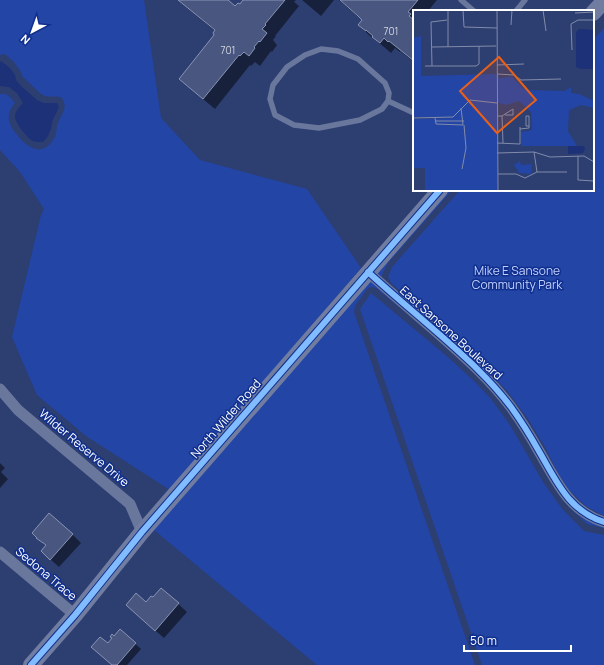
<svg xmlns="http://www.w3.org/2000/svg" width="604" height="665" viewBox="0 0 604 665" font-family="Manrope,sans-serif">
	<style>
		.green { fill: #2345a6 }
		.water { fill: #1c3177 }
		.shadow { fill: #0007 }
		.building { fill: #485680; stroke: #8993b3 }
		.lines { fill: none; stroke-linecap: round; stroke-linejoin: round }
		.lane { stroke: #69779d; stroke-width: 5.5 }
		.street { stroke: #69779d; stroke-width: 11 }
		.secondary { stroke: #707da1; stroke-width: 16 }
		.cycleway-casing { stroke: #102f8e; stroke-width: 8 }
		.cycleway { stroke: #80bcff; stroke-width: 6 }
		.labels { text-anchor: middle; stroke-width: 3; stroke-linejoin: round; paint-order: stroke }
		.number-label { font-size: 10px; fill: #d1d5df }
		.park-label { font-size: 12px; fill: #c0d0fd; stroke: #102f8e }
		.street-label { font-size: 12px; fill: #fff; stroke: #102f8e }
		.inset-road { fill: none; stroke: #818baa; stroke-width: 1 }
		.view { fill: #e96118; fill-opacity: 0.15; stroke: #e96118; stroke-width: 2 }
		.inset-edge { fill: none; stroke: #fff; stroke-width: 2 }
	</style>
	<rect width="100%" height="100%" fill="#2d3e71"/>
	<!-- green -->
	<path class="green" d="M 0,0 L 144,0 L 161,118 L 200,160 L 307,189 L 361,268 L 170,490 L 86,436 L 37,395 L 12,337 L 41,215 L 44,209 L 20,172 L 0,150 L 0,94 L 6,94 L 11,98 L 15,103 C 11,107 8,114 9,120 C 10,126 14,131 18,136 C 28,148 42,157 53,140 C 57,135 56,128 58,123 C 62,112 69,108 61,97 L 45,96 L 41,94 L 22,76 L 21,72 L 14,62 L 5,54 L 0,55 Z
		M 604,28 L 604,516 L 586,506 L 569,490 L 558,473 L 545,447 L 528,419 L 508,392 L 476,358 L 392,284 L 388,277 L 392,267 L 460,190 L 593,190 L 593,40 Z
		M 450,190 L 452,190 L 388,263 L 382,275 L 382,281 L 503,396 L 565,496 L 604,523 L 604,528 L 587,524 L 569,506 L 515,421 L 496,395 L 454,352 L 376,288 L 372,287 L 368,288 L 355,306 L 354,312 L 475,665 L 317,665 L 154,530 Z
		M 371,293 L 449,358 L 476,383 L 491,399 L 510,425 L 543,482 L 563,510 L 584,531 L 604,535 L 604,665 L 482,665 L 360,309 Z"/>
	<!-- water -->
	<path class="water" d="M 1,61 L 10,68 L 15,75 L 16,80 L 21,86 L 37,100 L 43,103 L 57,103 L 59,107 L 52,122 L 51,129 L 48,136 L 43,142 C 40,142 35,142 33,141 C 28,139 15,123 15,117 C 15,111 20,107 23,103 L 17,93 L 9,87 L 0,86 L 0,62 Z"/>
	<!-- shadow -->
	<path class="shadow" d="M 178,0 L 227,0 L 235,7 L 240,6 L 245,0 L 296,0 L 294,2 L 299,6 L 275,36 L 276,36 L 273,40 L 277,45 L 272,52 L 271,51 L 260,66 L 255,62 L 251,66 L 250,65 L 215,109 L 191,89 L 180,79 L 216,35 L 215,31 Z
		M 302,0 L 334,0 L 321,16 Z
		M 339,0 L 437,0 L 428,11 L 414,11 L 414,62 L 400,51 L 400,52 L 395,48 L 391,53 L 377,41 L 370,36 L 359,25 L 363,21 Z
		M 0,463 L 5,468 L 1,472 L 8,479 L 0,488 Z
		M 33,533 L 72,534 L 81,543 L 59,567 L 50,559 L 46,546 Z
		M 162,589 L 187,612 L 164,638 L 135,613 L 146,603 L 153,599 Z
		M 120,630 L 141,649 L 127,665 L 113,665 L 108,644 Z"/>
	<!-- building -->
	<path class="building" d="M 178,0 L 228,0 L 235,6 L 238,3 L 240,4 L 243,0 L 285,0 L 265,24 L 266,25 L 262,29 L 267,33 L 260,42 L 259,41 L 254,47 L 255,48 L 249,56 L 244,52 L 240,56 L 239,55 L 203,99 L 179,79 L 214,35 L 213,33 L 215,30 Z
		M 340,0 L 418,0 L 408,12 L 411,14 L 409,16 L 414,20 L 414,61 L 389,41 L 388,42 L 384,38 L 380,43 L 372,37 L 373,36 L 366,30 L 366,31 L 358,25 L 362,20 L 358,16 Z
		M 49,513 L 73,534 L 50,560 L 41,551 L 46,545 L 36,538 L 37,538 L 32,533 Z
		M 161,588 L 179,603 L 155,631 L 126,605 L 136,593 L 146,602 L 151,596 L 153,597 Z
		M 120,629 L 136,643 L 117,665 L 112,665 L 91,647 L 100,637 L 108,643 L 112,638 L 110,637 L 112,634 L 114,636 Z"/>
	<g class="lines">
		<!-- lane -->
		<path class="lane" d="M 461,0 L 474,11
			M 516,11 L 525,0
			M 321,49 L 338,51 L 358,59 L 385,83 L 389,93 L 388,101 L 382,109 L 360,120 L 319,128 L 294,125 L 275,115 L 270,99 L 273,85 L 287,67 L 305,55 Z
			M 388,101 L 414,113"/>
		<!-- street -->
		<path class="street" d="M 368,272 C 391,293 415,313 439,334 C 465,357 490,379 511,407 C 522,422 531,437 540,453 C 557,482 569,511 604,522
			M 0,389 L 18,410 L 130,504 L 142,532
			M 0,552 L 75,615"/>
		<!-- secondary -->
		<path class="secondary" d="M 593,13 L 604,1
			M 31,665 L 75,615 L 142,532 L 440,190"/>
		<!-- cycleway casing -->
		<g class="cycleway-casing">
			<path id="cycleway" d="M 368,272 C 391,293 415,313 439,334 C 465,357 490,379 511,407 C 522,422 531,437 540,453 C 557,482 569,511 604,522
				M 31,665 L 75,615 L 142,532 L 440,190"/>
		</g>
		<!-- cycleway -->
		<use href="#cycleway" class="cycleway"/>
	</g>
	<g class="labels">
		<!-- number labels -->
		<g class="number-label">
			<text x="391" y="35">701</text>
			<text x="228" y="54">701</text>
		</g>
		<!-- park labels -->
		<g class="park-label">
			<text x="517" y="275">Mike E Sansone<tspan x="517" dy="14">Community Park</tspan></text>
		</g>
		<!-- street labels -->
		<g class="street-label">
			<text transform="translate(451 333) rotate(42)" y="4">East Sansone Boulevard</text>
			<text transform="translate(226 419) rotate(-49)" y="4">North Wilder Road</text>
			<text transform="translate(84 448) rotate(40)" y="4">Wilder Reserve Drive</text>
			<text transform="translate(46 574) rotate(40)" y="4">Sedona Trace</text>
		</g>
	</g>
	<!-- overview -->
	<g transform="translate(413 10)">
		<rect width="181" height="181" fill="#2d3e71"/>
		<path d="M 8,26 L 8,66 L 84,64 L 84,181 L 12,181 L 12,158 L 0,158 L 0,137 L 10,137 L 0,137 L 0,109 L 40,108 L 0,107 L 0,88 L 17,87 L 0,88 L 0,28 ZM 99,67 L 112,80 L 152,81 L 158,77 L 158,83 L 166,84 L 181,91 L 181,98 L 168,95 L 156,100 L 155,121 L 164,136 L 108,136 L 108,122 L 119,120 L 118,102 L 106,91 L 93,95 L 85,93 L 85,68 ZM 107,151 L 108,155 L 119,154 L 118,164 L 106,163 L 101,155 Z" fill="#2345a6"/>
		<path d="M 166,19 L 181,20 L 181,59 L 168,59 L 163,57 L 163,22 ZM 155,136 L 171,136 L 172,139 L 170,143 L 155,144 Z" fill="#1c3177"/>
		<path class="inset-road" d="M 35,0 L 35,37M 50,0 L 51,17 L 84,18M 84,0 L 85,181M 130,0 L 133,21M 162,3 L 181,2M 98,15 L 99,0M 19,37 L 83,36M 159,40 L 158,14 L 165,10 L 181,10M 84,55 L 111,54M 12,56 L 63,56 L 66,54 L 66,36M 19,56 L 18,12 L 34,10M 84,64 L 101,65 L 108,70 L 148,69M 84,106 L 89,106 L 90,133M 89,106 L 100,99 L 100,105 L 92,105M 0,108 L 40,107 L 57,90 L 84,93M 22,108 L 23,114 L 50,115 L 48,98M 22,111 L 51,111M 107,119 L 116,118 L 116,106 L 113,106 L 113,116 L 116,116M 84,133 L 107,134 L 107,117M 121,142 L 124,162M 84,143 L 121,142 L 137,147 L 171,146 L 181,152M 165,146 L 165,170 L 181,171M 49,159 L 53,138 L 51,115M 85,164 L 103,164 L 112,168 L 124,162 L 154,162"/>
		<path class="view" d="M 86,47 L 123,90 L 84,123 L 47,81 Z"/>
		<rect width="181" height="181" class="inset-edge"/>
	</g>
	<!-- north arrow -->
	<g transform="translate(32 32) rotate(221)" stroke="#102f8e" stroke-width="3" paint-order="stroke">
	<path d="M0-3L7 15L0 10L-7 15Z" fill="#ffffff"/>
	<text y="-6" font-size="11" font-weight="bold" text-anchor="middle" fill="#ffffff">N</text>
	</g>
	<!-- scale -->
	<path d="M464 645v6h107v-6" fill="none" stroke="#ffffff" stroke-width="2"/>
	<text x="470" y="645" font-size="12" fill="#ffffff" stroke="#102f8e" stroke-width="3" paint-order="stroke">50 m</text>
</svg>
